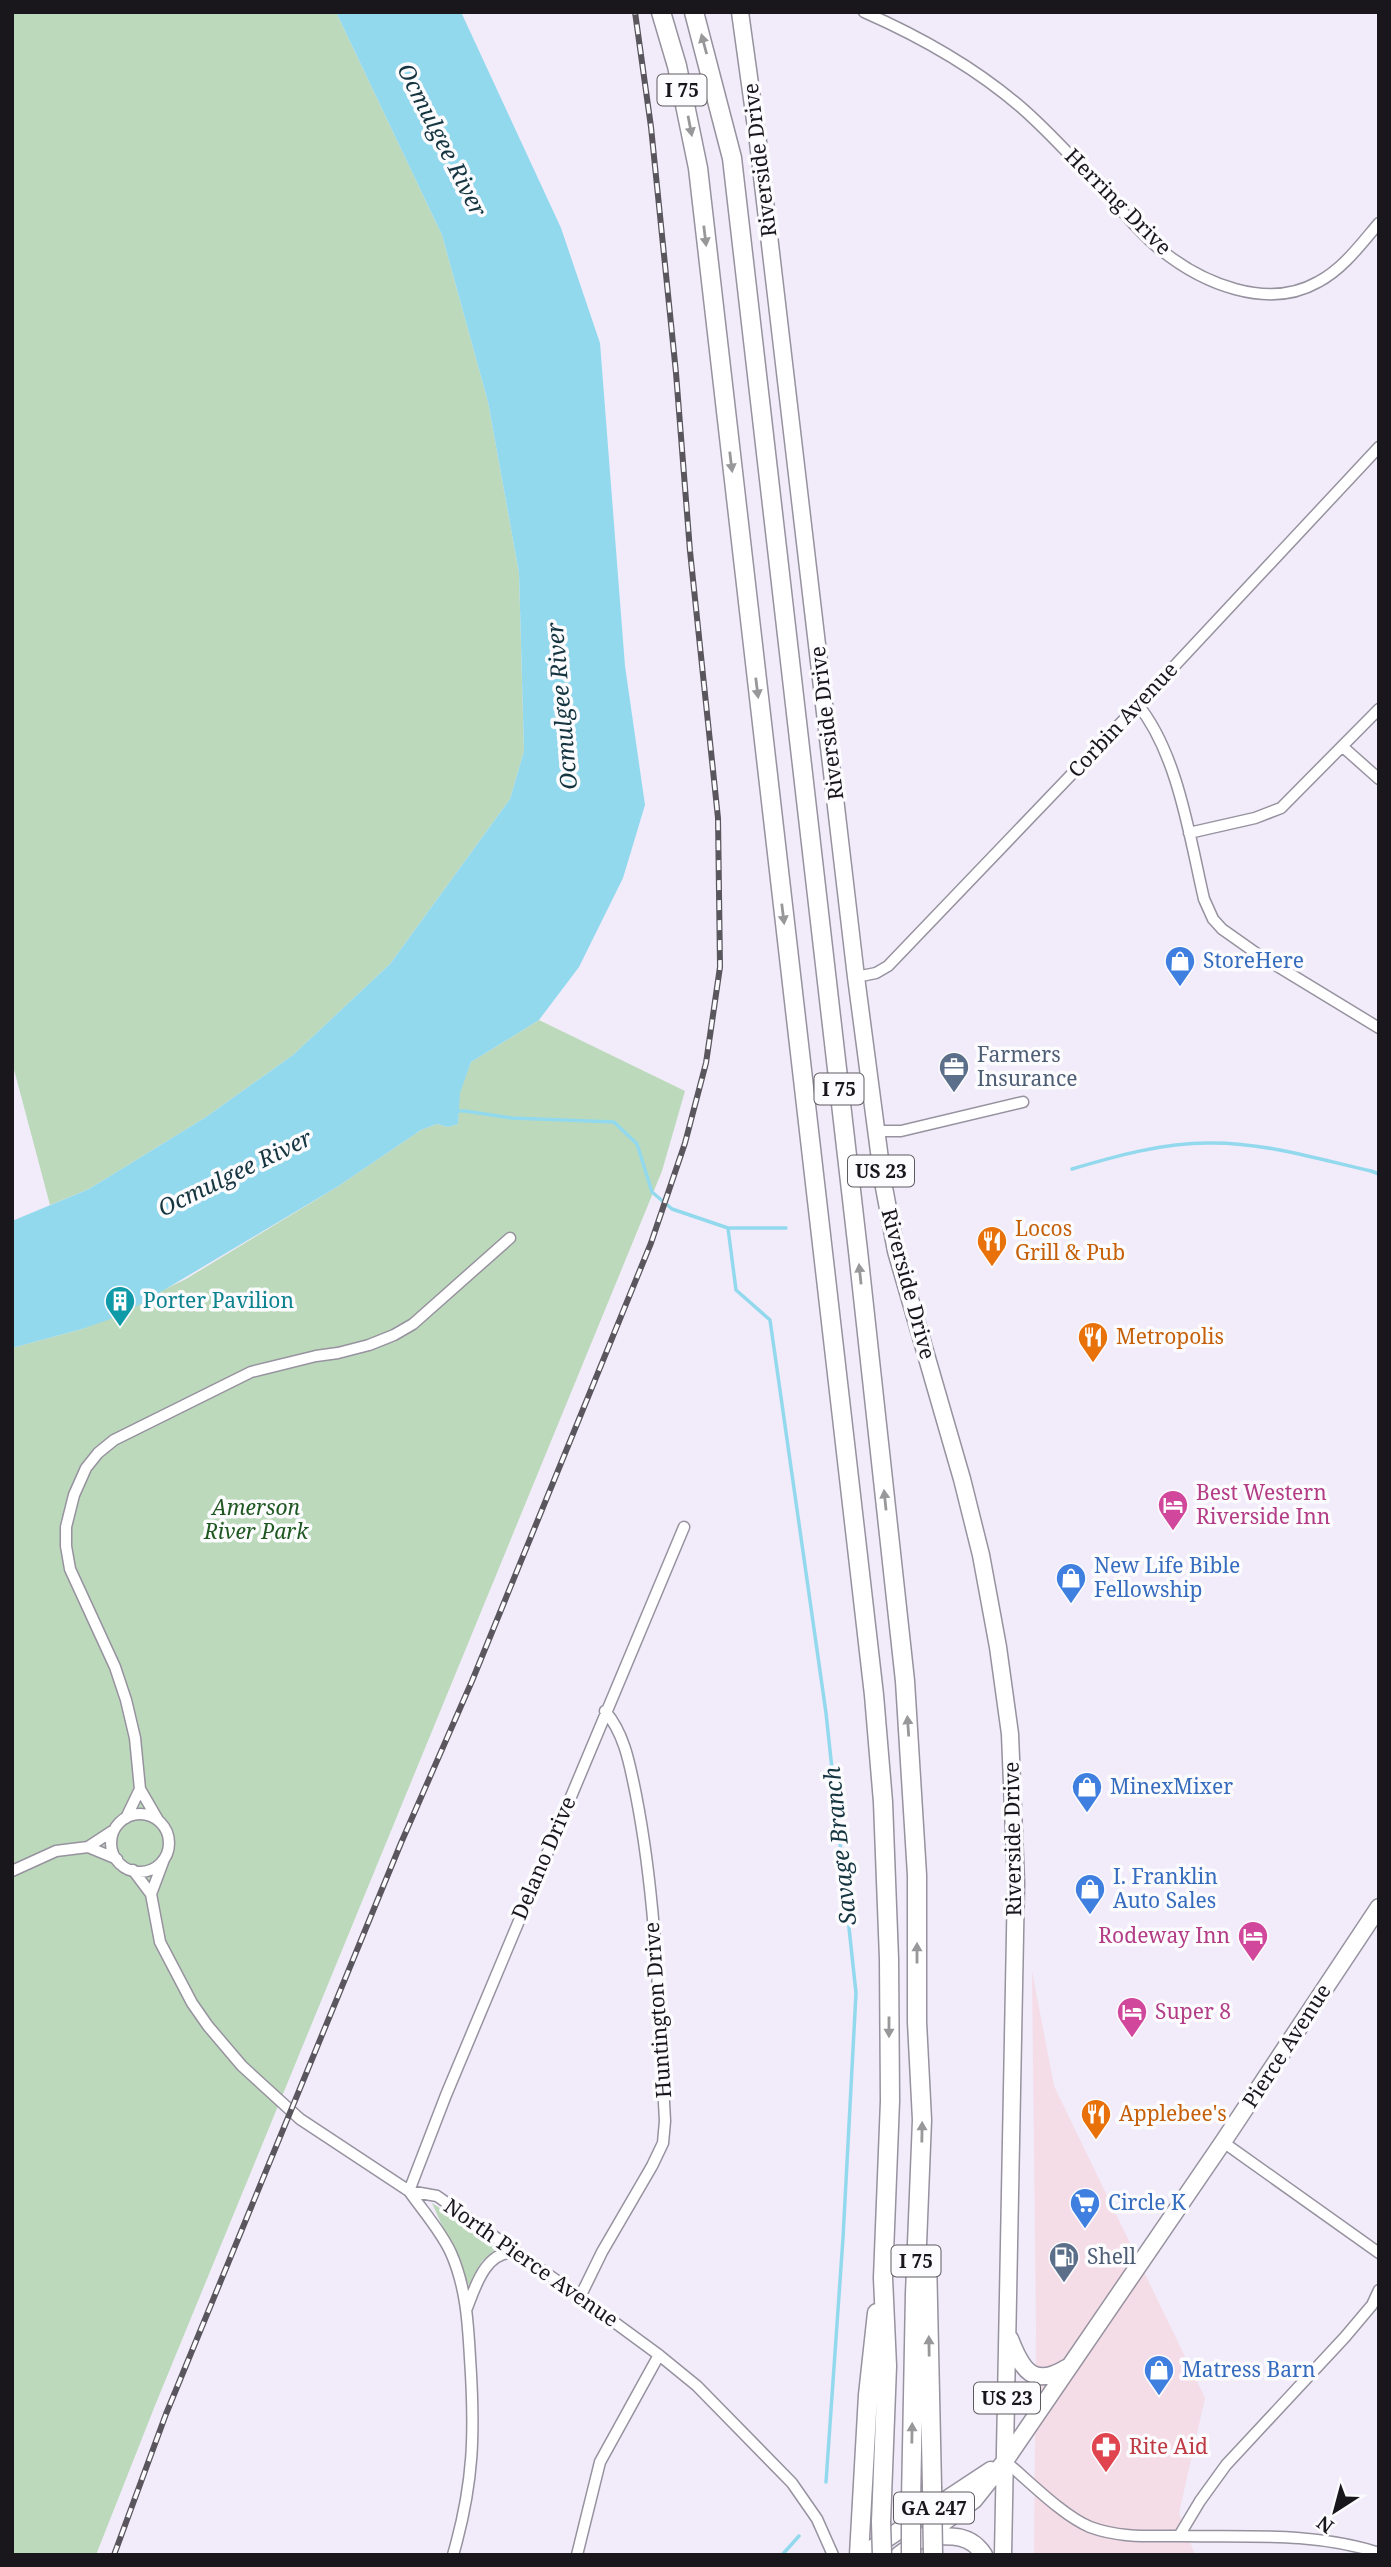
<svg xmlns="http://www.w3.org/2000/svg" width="1391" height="2567" viewBox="0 0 1391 2567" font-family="'Noto Serif',serif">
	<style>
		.commercial { fill: #f5dde8 }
		.green { fill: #bcdabb }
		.water { fill: #93d9ee }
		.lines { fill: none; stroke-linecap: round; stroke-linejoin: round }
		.stream { stroke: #93d9ee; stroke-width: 3.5 }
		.minor-casing { stroke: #97929f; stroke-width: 13 }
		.primary-casing { stroke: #97929f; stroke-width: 19 }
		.motorway-casing { stroke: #97929f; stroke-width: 21 }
		.minor { stroke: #fff; stroke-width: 10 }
		.primary { stroke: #fff; stroke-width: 16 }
		.motorway { stroke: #fff; stroke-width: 18 }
		.rail-casing { stroke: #5a565e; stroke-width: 6 }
		.rail { stroke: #fcfbfe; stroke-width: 3.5; stroke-dasharray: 10; stroke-linecap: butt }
		.motorway-bridge-casing { stroke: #97929f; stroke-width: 21; stroke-linecap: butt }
		.motorway-bridge { stroke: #fff; stroke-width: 18 }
		.oneway { fill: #989799 }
		.labels { text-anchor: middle; stroke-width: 7; stroke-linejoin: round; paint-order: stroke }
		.shield { fill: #fcfbfe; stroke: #5e5b60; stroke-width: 2 }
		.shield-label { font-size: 19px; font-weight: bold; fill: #1a171c }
		.street-label { font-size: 21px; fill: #1a171c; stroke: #fcfbfe }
		.shop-label { font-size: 21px; fill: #366cbe; stroke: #fcfbfe; text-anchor: start }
		.service-label { font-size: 21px; fill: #4e5e75; stroke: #fcfbfe; text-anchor: start }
		.food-label { font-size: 21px; fill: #c56008; stroke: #fcfbfe; text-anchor: start }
		.culture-label { font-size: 21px; fill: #0d838f; stroke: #fcfbfe; text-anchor: start }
		.hotel-label { font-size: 21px; fill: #b23c85; stroke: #fcfbfe; text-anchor: start }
		.park-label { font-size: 21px; font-style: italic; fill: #1e5820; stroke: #fcfbfe }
		.health-label { font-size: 21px; fill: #be3a42; stroke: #fcfbfe; text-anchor: start }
		.water-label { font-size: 23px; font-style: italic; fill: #153640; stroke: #fcfbfe }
	</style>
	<rect width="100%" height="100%" fill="#f1ebfa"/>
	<!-- commercial -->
	<path class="commercial" d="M 1032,1971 L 1054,2086 L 1205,2398 L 1179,2513 L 1195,2555 L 1034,2555 L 1036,2330 Z"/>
	<!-- green -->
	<path class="green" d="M 12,12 L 336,12 L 442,235 L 488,402 L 519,573 L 524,751 L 510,799 L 390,964 L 293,1055 L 206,1117 L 89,1189 L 50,1205 L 12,1062 Z
		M 539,1020 L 685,1091 L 662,1171 L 154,2408 L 96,2555 L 12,2555 L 12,1348 L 82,1329 L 186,1279 L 337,1187 L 421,1130 L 437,1124 L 448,1127 L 458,1124 L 459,1093 L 471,1062 Z
		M 432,2203 L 499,2247 L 482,2261 L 469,2286 Z"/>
	<!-- water -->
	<path class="water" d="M 336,12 L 461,12 L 561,228 L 600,343 L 625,666 L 645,805 L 623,878 L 579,967 L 539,1020 L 471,1062 L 460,1093 L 458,1124 L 448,1127 L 437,1124 L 421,1130 L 337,1187 L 122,1315 L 82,1329 L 12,1348 L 12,1221 L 89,1189 L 206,1117 L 293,1055 L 390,964 L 510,799 L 524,751 L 519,573 L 488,402 L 442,235 Z"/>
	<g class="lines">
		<!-- stream -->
		<path class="stream" d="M 455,1111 L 465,1111 L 512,1118 L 614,1122 L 637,1144 L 652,1192 L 672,1209 L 728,1228 L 786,1228
			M 1072,1169 C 1116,1156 1162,1143 1208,1143 C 1263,1142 1318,1159 1371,1171 L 1379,1174
			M 728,1228 L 736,1290 L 770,1320 L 826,1713 L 856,1993 L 843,2238 L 826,2482
			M 782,2555 L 799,2536"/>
		<!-- minor casing -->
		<g class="minor-casing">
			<path id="minor" d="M 864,12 C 921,37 976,68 1023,109 C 1056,138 1085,172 1116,204 C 1130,220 1144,237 1161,250 C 1202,283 1267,311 1318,282 C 1343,269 1361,244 1379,223
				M 1138,705 C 1178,754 1190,839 1204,899 L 1213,919 L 1222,929 L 1256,953 L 1379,1028
				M 1343,747 L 1379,779
				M 1189,833 L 1255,818 L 1281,808 L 1379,709
				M 856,977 L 876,973 L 888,966 L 1138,705 L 1379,447
				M 876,1131 L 901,1131 L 1023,1102
				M111 1843a29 29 0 1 1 58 0a29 29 0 1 1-58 0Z
				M 126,1818 L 140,1789
				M 158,1820 L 140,1789 L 135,1738 L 126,1700 L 115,1667 L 70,1569 L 66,1546 L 66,1527 L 74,1495 L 86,1468 L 98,1453 L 114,1440 L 251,1372 L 316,1356 L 338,1353 L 369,1345 L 394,1335 L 413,1324 L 510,1238
				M 88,1847 L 117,1859
				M 133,1870 L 151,1894 L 160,1942 L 192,2003 L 208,2026 L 242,2066 L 300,2119 L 409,2191 L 437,2196 L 580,2297 L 659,2355 L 697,2386 L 792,2483 L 817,2519 L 833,2555
				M 12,1871 L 56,1851 L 88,1847 L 114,1830
				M 151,1894 L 163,1862
				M 1223,2142 L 1379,2253
				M 409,2191 L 446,2095 L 684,1527
				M 409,2191 C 423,2211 441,2231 451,2253 C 466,2287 468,2322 470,2358 C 475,2432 474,2483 453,2555
				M 580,2297 L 602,2252 L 652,2166 L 663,2143 L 665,2121 C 659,2013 657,1902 636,1795 C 630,1766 625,1734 605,1711
				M 467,2308 C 476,2284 487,2249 517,2253
				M 1005,2461 C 1029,2481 1063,2516 1090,2527 C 1119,2538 1150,2536 1181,2536 C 1246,2537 1316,2532 1379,2553
				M 1179,2536 L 1200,2501 L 1226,2465 L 1345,2337 L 1372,2305 L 1379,2290
				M 577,2555 L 600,2462 L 659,2355"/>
		</g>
		<!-- primary casing -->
		<g class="primary-casing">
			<path id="primary" d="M 740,12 L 758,142 L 856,977 L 883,1182 L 896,1251 L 962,1479 L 981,1555 L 998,1647 L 1010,1734 L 1016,1883 L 1003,2555
				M 1010,2339 C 1022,2370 1033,2388 1066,2368
				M 924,2537 C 947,2536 970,2532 984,2555
				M 862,2555 L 991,2470
				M 899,2555 L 974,2500 L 1005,2461 L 1223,2142 L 1379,1907"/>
		</g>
		<!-- motorway casing -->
		<g class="motorway-casing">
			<path id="motorway" d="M 661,12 L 677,66 L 698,168 L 874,1695 L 883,1802 L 889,1959 L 890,2101 L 883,2278 L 887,2366 L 881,2522
				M 694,12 L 732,158 L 858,1251 L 905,1681 L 917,1875 L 917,2022 L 922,2120 L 915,2294 L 911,2501
				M 927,2257 L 932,2487
				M 859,2555 L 868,2395 L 877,2313"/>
		</g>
		<!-- minor -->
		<use href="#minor" class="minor"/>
		<!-- primary -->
		<use href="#primary" class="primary"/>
		<!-- motorway -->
		<use href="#motorway" class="motorway"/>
		<!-- rail casing -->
		<g class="rail-casing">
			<path id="rail" d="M 114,2555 L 166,2414 L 401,1843 L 472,1681 L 651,1243 L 685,1143 L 706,1063 L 720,967 L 718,818 L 690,551 L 676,373 L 651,127 L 635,12"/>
		</g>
		<!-- rail -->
		<use href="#rail" class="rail"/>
		<!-- motorway-bridge casing -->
		<g class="motorway-bridge-casing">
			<path id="motorway-bridge" d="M 932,2487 L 933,2555
				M 881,2522 L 882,2555
				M 911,2555 L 911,2501"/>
		</g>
		<!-- motorway-bridge -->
		<use href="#motorway-bridge" class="motorway-bridge"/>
	</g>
	<!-- one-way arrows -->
	<defs><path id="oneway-solid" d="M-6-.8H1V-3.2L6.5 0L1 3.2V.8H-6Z" transform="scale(1.75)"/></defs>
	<g class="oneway">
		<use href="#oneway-solid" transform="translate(704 44) rotate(-105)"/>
		<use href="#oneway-solid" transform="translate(690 126) rotate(79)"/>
		<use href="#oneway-solid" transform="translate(705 236) rotate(83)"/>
		<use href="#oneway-solid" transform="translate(731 462) rotate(83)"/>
		<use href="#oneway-solid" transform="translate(757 688) rotate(83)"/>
		<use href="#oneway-solid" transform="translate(783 914) rotate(83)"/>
		<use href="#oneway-solid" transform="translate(860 1274) rotate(-96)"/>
		<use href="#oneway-solid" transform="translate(885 1500) rotate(-96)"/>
		<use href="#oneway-solid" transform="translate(908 1726) rotate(-94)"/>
		<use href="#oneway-solid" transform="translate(917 1953) rotate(-90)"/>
		<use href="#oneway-solid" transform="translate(889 2027) rotate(90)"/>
		<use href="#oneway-solid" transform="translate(922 2132) rotate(-89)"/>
		<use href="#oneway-solid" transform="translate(929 2346) rotate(-91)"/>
		<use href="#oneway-solid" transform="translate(912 2433) rotate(-89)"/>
	</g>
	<!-- icons -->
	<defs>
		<g id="shop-pin" transform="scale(1.575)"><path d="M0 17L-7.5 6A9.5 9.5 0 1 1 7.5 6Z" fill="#3f7fe0" stroke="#fcfbfe"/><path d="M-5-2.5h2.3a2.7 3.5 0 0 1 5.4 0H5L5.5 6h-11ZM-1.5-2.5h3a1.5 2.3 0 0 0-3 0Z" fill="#fff"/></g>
		<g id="office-pin" transform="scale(1.575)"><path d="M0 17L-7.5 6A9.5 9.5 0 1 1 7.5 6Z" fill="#5c6f8a" stroke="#fcfbfe"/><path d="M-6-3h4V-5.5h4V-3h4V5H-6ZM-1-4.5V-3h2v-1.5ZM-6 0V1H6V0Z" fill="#fff"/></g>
		<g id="restaurant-pin" transform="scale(1.575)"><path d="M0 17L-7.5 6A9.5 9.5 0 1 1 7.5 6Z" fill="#e8710a" stroke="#fcfbfe"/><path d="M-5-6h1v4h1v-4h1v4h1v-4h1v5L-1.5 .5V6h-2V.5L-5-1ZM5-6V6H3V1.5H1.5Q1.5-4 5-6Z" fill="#fff"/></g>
		<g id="building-pin" transform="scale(1.575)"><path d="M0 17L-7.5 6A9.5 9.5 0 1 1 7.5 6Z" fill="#0f9aa8" stroke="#fcfbfe"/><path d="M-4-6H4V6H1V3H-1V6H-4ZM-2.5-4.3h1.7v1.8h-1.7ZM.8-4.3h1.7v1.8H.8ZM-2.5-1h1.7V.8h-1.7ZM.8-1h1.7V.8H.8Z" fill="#fff"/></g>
		<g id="hotel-pin" transform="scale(1.575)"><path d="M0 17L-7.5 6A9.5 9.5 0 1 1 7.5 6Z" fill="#d1479c" stroke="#fcfbfe"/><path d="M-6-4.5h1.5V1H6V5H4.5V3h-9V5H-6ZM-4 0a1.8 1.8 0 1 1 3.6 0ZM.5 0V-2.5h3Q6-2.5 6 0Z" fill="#fff"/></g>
		<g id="supermarket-pin" transform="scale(1.575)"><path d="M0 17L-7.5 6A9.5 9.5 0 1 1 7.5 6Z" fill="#3f7fe0" stroke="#fcfbfe"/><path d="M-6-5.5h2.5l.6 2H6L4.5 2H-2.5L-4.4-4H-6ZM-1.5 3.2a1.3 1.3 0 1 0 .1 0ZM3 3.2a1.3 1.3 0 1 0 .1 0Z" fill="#fff"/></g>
		<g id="fuel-pin" transform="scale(1.575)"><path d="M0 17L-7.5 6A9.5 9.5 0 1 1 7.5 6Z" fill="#5c6f8a" stroke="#fcfbfe"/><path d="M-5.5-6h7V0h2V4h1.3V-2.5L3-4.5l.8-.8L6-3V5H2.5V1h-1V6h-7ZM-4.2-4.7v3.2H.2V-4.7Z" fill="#fff"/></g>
		<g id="pharmacy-pin" transform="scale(1.575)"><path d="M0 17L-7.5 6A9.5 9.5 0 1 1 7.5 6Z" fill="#e0444e" stroke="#fcfbfe"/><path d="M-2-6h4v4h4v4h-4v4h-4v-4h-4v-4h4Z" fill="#fff"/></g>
	</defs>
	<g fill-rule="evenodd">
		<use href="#shop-pin" x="1180" y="961"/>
		<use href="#office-pin" x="954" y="1067"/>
		<use href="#restaurant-pin" x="992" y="1241"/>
		<use href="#building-pin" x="120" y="1301"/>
		<use href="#restaurant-pin" x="1093" y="1337"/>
		<use href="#hotel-pin" x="1173" y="1505"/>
		<use href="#shop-pin" x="1071" y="1578"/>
		<use href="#shop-pin" x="1087" y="1787"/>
		<use href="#shop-pin" x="1090" y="1889"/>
		<use href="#hotel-pin" x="1253" y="1936"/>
		<use href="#hotel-pin" x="1132" y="2012"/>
		<use href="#restaurant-pin" x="1096" y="2114"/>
		<use href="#supermarket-pin" x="1085" y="2203"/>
		<use href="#fuel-pin" x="1064" y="2257"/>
		<use href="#shop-pin" x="1159" y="2370"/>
		<use href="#pharmacy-pin" x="1106" y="2447"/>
	</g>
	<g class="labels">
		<!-- shield labels -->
		<g class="shield">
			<rect x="657.5" y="74.5" width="49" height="31" rx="5"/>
			<rect x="814.5" y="1073.5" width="49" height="31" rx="5"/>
			<rect x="848" y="1155.5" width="66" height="31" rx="5"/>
			<rect x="891.5" y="2245.5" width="49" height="31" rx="5"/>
			<rect x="974" y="2382.5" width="66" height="31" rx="5"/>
			<rect x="894" y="2492.5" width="80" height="31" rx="5"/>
		</g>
		<g class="shield-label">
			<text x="682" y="97">I 75</text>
			<text x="839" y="1096">I 75</text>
			<text x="881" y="1178">US 23</text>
			<text x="916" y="2268">I 75</text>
			<text x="1007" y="2405">US 23</text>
			<text x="934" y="2515">GA 247</text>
		</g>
		<!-- street labels -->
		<g class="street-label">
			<text transform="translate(760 160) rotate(-97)" y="7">Riverside Drive</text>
			<text transform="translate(1118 202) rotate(45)" y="7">Herring Drive</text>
			<text transform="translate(1123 720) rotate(-47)" y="7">Corbin Avenue</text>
			<text transform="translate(827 723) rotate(-97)" y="7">Riverside Drive</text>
			<text transform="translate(908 1284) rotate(75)" y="7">Riverside Drive</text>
			<text transform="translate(1013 1839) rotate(-91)" y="7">Riverside Drive</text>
			<text transform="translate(544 1858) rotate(-67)" y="7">Delano Drive</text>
			<text transform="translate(658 2010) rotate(-94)" y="7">Huntington Drive</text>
			<text transform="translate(1287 2046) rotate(-57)" y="7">Pierce Avenue</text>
			<text transform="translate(531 2263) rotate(35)" y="7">North Pierce Avenue</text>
		</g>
		<!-- shop labels -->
		<g class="shop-label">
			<text x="1203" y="968">StoreHere</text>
			<text x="1094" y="1573">New Life Bible<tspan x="1094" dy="24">Fellowship</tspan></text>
			<text x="1110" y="1794">MinexMixer</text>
			<text x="1113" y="1884">I. Franklin<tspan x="1113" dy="24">Auto Sales</tspan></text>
			<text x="1108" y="2210">Circle K</text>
			<text x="1182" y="2377">Matress Barn</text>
		</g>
		<!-- service labels -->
		<g class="service-label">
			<text x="977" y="1062">Farmers<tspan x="977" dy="24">Insurance</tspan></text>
			<text x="1087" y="2264">Shell</text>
		</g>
		<!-- food labels -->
		<g class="food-label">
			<text x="1015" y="1236">Locos<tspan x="1015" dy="24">Grill &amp; Pub</tspan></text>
			<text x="1116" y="1344">Metropolis</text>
			<text x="1119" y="2121">Applebee's</text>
		</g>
		<!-- culture labels -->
		<g class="culture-label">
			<text x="143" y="1308">Porter Pavilion</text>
		</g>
		<!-- hotel labels -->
		<g class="hotel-label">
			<text x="1196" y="1500">Best Western<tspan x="1196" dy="24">Riverside Inn</tspan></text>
			<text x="1230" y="1943" text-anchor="end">Rodeway Inn</text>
			<text x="1155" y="2019">Super 8</text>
		</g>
		<!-- park labels -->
		<g class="park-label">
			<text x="256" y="1515">Amerson<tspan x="256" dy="24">River Park</tspan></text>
		</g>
		<!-- health labels -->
		<g class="health-label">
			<text x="1129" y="2454">Rite Aid</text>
		</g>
		<!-- water labels -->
		<g class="water-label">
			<text transform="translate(442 140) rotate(63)" y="8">Ocmulgee River</text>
			<text transform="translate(562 706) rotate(-95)" y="8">Ocmulgee River</text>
			<text transform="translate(235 1173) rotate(-26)" y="8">Ocmulgee River</text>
			<text transform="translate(840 1846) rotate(-96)" y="8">Savage Branch</text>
		</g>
	</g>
	<!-- border -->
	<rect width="1391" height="2567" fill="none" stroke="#1a171c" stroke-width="28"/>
	<!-- north arrow -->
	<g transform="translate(1335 2511) rotate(216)" stroke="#fcfbfe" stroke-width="5" paint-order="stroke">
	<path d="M0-5L12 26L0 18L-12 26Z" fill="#1a171c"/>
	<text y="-10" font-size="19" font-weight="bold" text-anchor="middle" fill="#1a171c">N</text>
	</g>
</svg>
